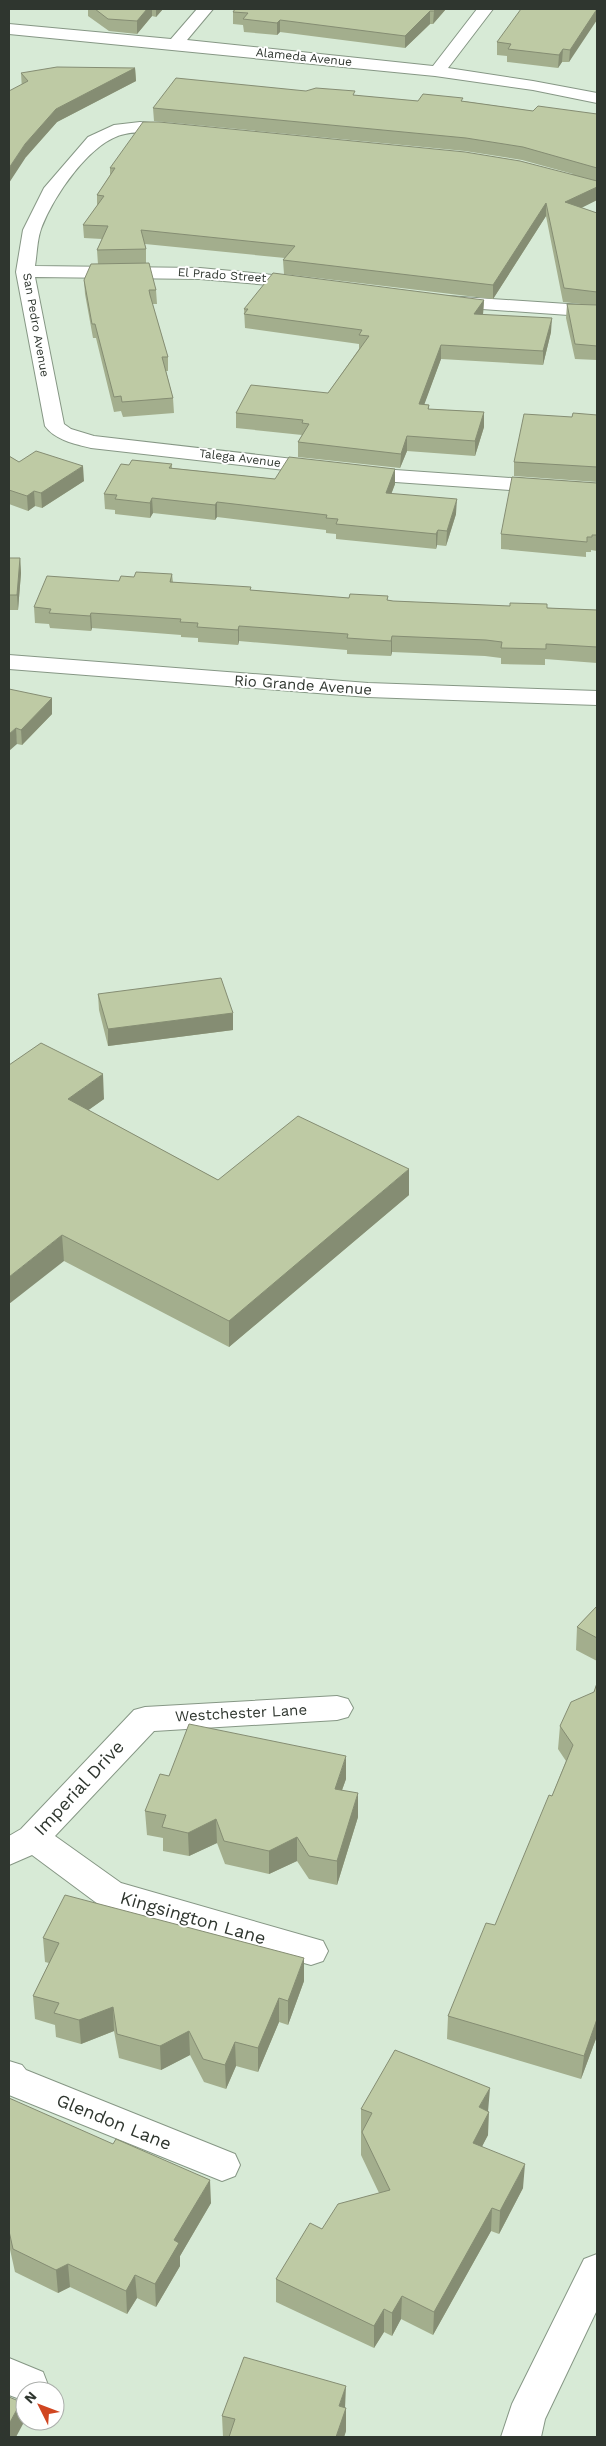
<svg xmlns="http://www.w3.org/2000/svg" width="606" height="2446" viewBox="0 0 606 2446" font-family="'Work Sans',sans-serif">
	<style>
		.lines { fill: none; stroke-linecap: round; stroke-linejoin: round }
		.minor-casing { stroke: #869785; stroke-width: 2 }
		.minor { fill: #fff; fill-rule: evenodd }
		.wall { fill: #a3ae8d }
		.shaded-wall { fill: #858d73 }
		.building { fill: #becaa4; stroke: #858d73 }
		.labels { text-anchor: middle; stroke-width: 4; stroke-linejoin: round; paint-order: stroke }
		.far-street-label { font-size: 12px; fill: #2f362f; stroke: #fff }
		.street-label { font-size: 15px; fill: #2f362f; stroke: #fff }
		.near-street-label { font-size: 18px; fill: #2f362f; stroke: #fff }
	</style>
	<rect width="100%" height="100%" fill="#d7ead6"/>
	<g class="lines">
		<!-- minor casing -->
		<g class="minor-casing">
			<path id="minor" d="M 197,9 L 213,9 L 187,40 L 433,66 L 477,9 L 493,9 L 448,68 L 533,81 L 597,93 L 597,103 L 533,90 L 435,76 L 9,34 L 9,24 L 171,39 Z
				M 140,122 L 182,126 L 184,130 L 182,134 C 163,138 144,129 125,134 C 90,141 53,197 41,229 C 37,240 37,254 35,266 L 200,268 L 305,278 L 311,279 L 314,283 L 311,287 L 305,288 L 200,279 L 35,277 L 64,424 L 71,429 L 94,436 L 381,469 L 597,484 L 597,496 L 381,481 L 91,448 C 75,444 55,440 45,426 L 16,272 L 23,230 L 44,188 L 88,137 L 114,125 Z
				M 447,296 L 597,306 L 597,317 L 440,306 L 438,302 L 440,298 Z
				M 9,655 L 368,683 L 597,691 L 597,705 L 368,697 L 9,669 Z
				M 337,1696 L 348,1699 L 353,1708 L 348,1717 L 337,1720 L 154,1731 L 55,1836 L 121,1883 L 323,1941 L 328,1951 L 323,1961 L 311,1965 L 98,1904 L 32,1855 L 9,1865 L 9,1836 L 21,1829 L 134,1710 L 145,1707 Z
				M 9,2061 L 22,2065 L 26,2070 L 235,2154 L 240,2165 L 235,2176 L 222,2181 L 9,2095 Z
				M 597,2254 L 597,2310 L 545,2419 L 541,2437 L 501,2437 L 512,2404 L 584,2259 Z
				M 9,2358 L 43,2372 L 48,2385 L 46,2391 L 25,2391 L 25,2401 L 9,2395 Z"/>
		</g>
		<!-- minor -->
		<use href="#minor" class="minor"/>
	</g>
	<!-- wall -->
	<path class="wall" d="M 88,9 L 163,9 L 156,17 L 152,16 L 137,34 L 109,31 L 88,16 Z
		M 235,9 L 446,9 L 433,24 L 430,24 L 405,48 L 280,32 L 277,35 L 244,32 L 243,25 L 233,24 L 233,12 Z
		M 597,9 L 569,62 L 562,62 L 558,68 L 507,62 L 507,56 L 497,55 L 497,42 Z
		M 135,68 L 136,81 L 57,122 L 26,157 L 21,73 Z
		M 306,91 L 418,101 L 463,101 L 533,111 L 597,114 L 597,200 L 581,208 L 597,213 L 597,360 L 575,359 L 566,318 L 567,304 L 581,304 L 563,302 L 546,216 L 493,299 L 284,274 L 283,260 L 285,258 L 145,244 L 146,249 L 146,263 L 156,290 L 157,304 L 152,304 L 168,357 L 168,371 L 166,371 L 173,398 L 174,413 L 123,417 L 121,411 L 114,412 L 96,338 L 93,338 L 85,294 L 84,280 L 98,264 L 97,250 L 102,239 L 84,238 L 83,225 L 97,206 L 97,195 L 110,175 L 110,168 L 573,174 L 522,160 L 465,151 L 154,121 L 153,108 Z
		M 484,300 L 483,314 L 551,332 L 543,365 L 441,359 L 424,404 L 429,405 L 429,409 L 484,412 L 484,427 L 475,456 L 407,451 L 400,468 L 298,457 L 298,442 L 302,435 L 236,428 L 236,413 L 328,393 L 359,349 L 359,344 L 245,328 L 244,309 Z
		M 597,415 L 597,551 L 591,550 L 591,552 L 586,552 L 586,557 L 501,549 L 501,534 L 597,483 L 597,482 L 514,476 L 514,462 L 572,417 Z
		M 9,456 L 19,462 L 84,481 L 42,508 L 35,506 L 28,511 L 9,504 Z
		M 172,464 L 172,468 L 275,479 L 395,469 L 395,484 L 391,494 L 456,514 L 446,546 L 437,545 L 436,549 L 336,539 L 336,534 L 326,533 L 326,530 L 217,517 L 215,520 L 153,513 L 150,518 L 115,514 L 115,510 L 105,509 L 104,494 Z
		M 9,558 L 20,558 L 21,573 L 18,610 L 9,610 Z
		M 172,574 L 173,582 L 251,590 L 349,598 L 388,600 L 393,601 L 597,610 L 597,663 L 545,659 L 545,665 L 501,664 L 501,658 L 485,656 L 392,652 L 391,656 L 347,654 L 347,650 L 239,641 L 238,645 L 198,642 L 198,638 L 181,637 L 181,635 L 92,628 L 91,631 L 50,628 L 49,624 L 35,623 L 34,607 L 134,577 Z
		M 9,689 L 52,714 L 22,745 L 17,744 Z
		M 98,994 L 233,1013 L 233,1030 L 108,1046 L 99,1010 Z
		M 9,1065 L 104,1099 L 88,1110 L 218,1180 L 409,1195 L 229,1347 L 64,1261 Z
		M 597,1606 L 597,1661 L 576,1650 L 577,1627 Z
		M 597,1683 L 597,2036 L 581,2079 L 447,2039 L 448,2016 L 495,1925 L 552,1796 L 566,1761 L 558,1749 L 560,1726 L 594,1692 Z
		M 169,1776 L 346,1779 L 342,1790 L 358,1817 L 337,1885 L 309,1879 L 297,1861 L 269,1874 L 225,1864 L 217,1843 L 189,1856 L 163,1851 L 163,1838 L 147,1835 L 145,1811 Z
		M 43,1938 L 304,1981 L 288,2025 L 279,2022 L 258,2072 L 236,2066 L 226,2089 L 204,2082 L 190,2055 L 161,2070 L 119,2058 L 114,2031 L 81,2044 L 56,2037 L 55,2025 L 35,2019 L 33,1996 L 49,1963 L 45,1962 Z
		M 9,2098 L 211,2203 L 180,2256 L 180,2266 L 156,2307 L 137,2298 L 127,2314 L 70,2287 L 58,2293 L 15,2272 L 9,2245 Z
		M 361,2109 L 488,2111 L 488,2135 L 482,2146 L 523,2188 L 499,2234 L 491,2231 L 433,2335 L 401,2319 L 392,2336 L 384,2332 L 374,2348 L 276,2302 L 276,2279 L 379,2193 L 361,2155 Z
		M 346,2408 L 346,2431 L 344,2437 L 223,2437 L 222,2416 Z"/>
	<!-- shaded-wall -->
	<path class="shaded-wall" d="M 147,9 L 152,9 L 152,16 L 137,34 L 137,21 Z
		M 156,9 L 163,9 L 156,17 Z
		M 436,9 L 446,9 L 433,24 L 434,11 Z
		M 597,9 L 597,20 L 569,62 L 570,50 Z
		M 430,11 L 430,24 L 405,48 L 405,36 Z
		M 280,20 L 280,32 L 277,35 L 277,23 Z
		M 563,49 L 562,62 L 558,68 L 559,55 Z
		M 135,68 L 136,81 L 57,122 L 26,157 L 9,183 L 9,168 L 25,144 L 56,109 Z
		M 597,187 L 597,200 L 565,216 L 565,202 Z
		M 546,203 L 546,216 L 493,299 L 493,285 Z
		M 484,300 L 483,314 L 474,328 L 474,314 Z
		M 552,318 L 551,332 L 543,365 L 543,351 Z
		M 441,345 L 441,359 L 419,419 L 419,404 Z
		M 484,412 L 484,427 L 475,456 L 475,441 Z
		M 407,436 L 407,451 L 400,468 L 401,454 Z
		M 83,466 L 84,481 L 42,508 L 41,493 Z
		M 395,469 L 395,484 L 386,508 L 386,493 Z
		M 34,491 L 35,506 L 28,511 L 27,496 Z
		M 152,498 L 153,513 L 150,518 L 150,503 Z
		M 457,499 L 456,514 L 446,546 L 447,531 Z
		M 217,502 L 217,517 L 215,520 L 215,505 Z
		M 438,530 L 437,545 L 436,549 L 436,534 Z
		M 20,558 L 21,573 L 18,610 L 17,595 Z
		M 91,613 L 92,628 L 91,631 L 90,616 Z
		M 239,626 L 239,641 L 238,645 L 238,630 Z
		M 392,636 L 392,652 L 391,656 L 391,641 Z
		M 52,698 L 52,714 L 22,745 L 21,730 Z
		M 16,728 L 17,744 L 9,751 L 9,734 Z
		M 233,1013 L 233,1030 L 108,1046 L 108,1029 Z
		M 103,1074 L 104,1099 L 69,1124 L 68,1099 Z
		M 409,1169 L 409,1195 L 229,1347 L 229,1321 Z
		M 62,1235 L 64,1261 L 9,1304 L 9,1277 Z
		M 346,1756 L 346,1779 L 334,1812 L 335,1789 Z
		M 358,1793 L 358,1817 L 337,1885 L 337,1861 Z
		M 216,1819 L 217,1843 L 189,1856 L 188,1833 Z
		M 297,1837 L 297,1861 L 269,1874 L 269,1851 Z
		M 304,1958 L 304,1981 L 288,2025 L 288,2001 Z
		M 279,1998 L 279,2022 L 258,2072 L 258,2048 Z
		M 113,2007 L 114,2031 L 81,2044 L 79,2020 Z
		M 597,2019 L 597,2036 L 581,2079 L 584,2056 Z
		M 189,2031 L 190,2055 L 161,2070 L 160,2046 Z
		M 235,2042 L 236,2066 L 226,2089 L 225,2065 Z
		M 490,2088 L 488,2112 L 479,2107 Z
		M 489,2112 L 488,2135 L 472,2166 L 473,2143 Z
		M 525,2164 L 523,2188 L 499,2234 L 500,2211 Z
		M 210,2180 L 211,2203 L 180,2256 L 180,2266 L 156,2307 L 155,2284 L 174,2240 Z
		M 492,2208 L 491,2231 L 433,2335 L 434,2312 Z
		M 68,2264 L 70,2287 L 58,2293 L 56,2270 Z
		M 135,2275 L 137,2298 L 127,2314 L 126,2291 Z
		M 402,2296 L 401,2319 L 392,2336 L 392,2313 Z
		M 384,2309 L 384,2332 L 374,2348 L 374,2326 Z
		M 346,2386 L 345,2409 L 339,2406 Z
		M 21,2402 L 23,2424 L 16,2437 L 9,2437 L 9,2424 Z
		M 346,2408 L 346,2431 L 344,2437 L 336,2437 Z"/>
	<!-- building -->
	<path class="building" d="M 95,9 L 147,9 L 137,21 L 108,19 Z
		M 235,9 L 436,9 L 434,11 L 430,11 L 405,36 L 280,20 L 277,23 L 243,19 L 248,13 L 233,12 Z
		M 521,9 L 597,9 L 570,50 L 563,49 L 559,55 L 508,49 L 511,44 L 497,42 Z
		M 57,67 L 135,68 L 56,109 L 25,144 L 9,168 L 9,91 L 28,81 L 21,73 Z
		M 176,78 L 306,91 L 316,88 L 355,91 L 353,95 L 418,101 L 423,94 L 463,98 L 461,101 L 533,111 L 538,106 L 597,114 L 597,168 L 523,147 L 466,138 L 153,108 Z
		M 143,122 L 159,122 L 465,152 L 520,161 L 597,181 L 597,187 L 565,202 L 597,213 L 597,292 L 564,288 L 546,203 L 493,285 L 283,260 L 295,246 L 141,230 L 146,249 L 97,250 L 108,226 L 83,225 L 104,196 L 97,195 L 115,168 L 110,168 Z
		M 149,263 L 156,290 L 149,290 L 150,295 L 168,357 L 162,357 L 173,398 L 122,402 L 121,396 L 114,397 L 95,324 L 92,324 L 84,280 L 91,264 Z
		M 273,273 L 484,300 L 474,314 L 552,318 L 543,351 L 441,345 L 419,404 L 429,405 L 428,409 L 484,412 L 475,441 L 407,436 L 401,454 L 298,442 L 309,424 L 302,423 L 303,420 L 236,413 L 251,385 L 328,393 L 369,336 L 359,335 L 362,330 L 244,314 L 248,309 L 244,309 Z
		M 567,304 L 597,305 L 597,346 L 575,344 Z
		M 573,413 L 597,415 L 597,467 L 514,462 L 524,414 L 572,417 Z
		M 36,451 L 83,466 L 41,493 L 34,491 L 27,496 L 9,490 L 9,456 L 19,462 Z
		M 289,457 L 395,469 L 386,493 L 457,499 L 447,531 L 438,530 L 436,534 L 336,524 L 338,519 L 326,518 L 327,515 L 217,502 L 215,505 L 152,498 L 150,503 L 115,499 L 117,495 L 104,494 L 121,464 L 129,465 L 132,460 L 172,464 L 169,468 L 275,479 Z
		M 512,477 L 597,483 L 597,535 L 592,535 L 592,537 L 587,537 L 587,542 L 501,534 Z
		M 9,558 L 20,558 L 17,595 L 9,595 Z
		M 136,572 L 172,574 L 170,582 L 251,587 L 250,590 L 349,598 L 350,594 L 388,596 L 387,600 L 393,601 L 510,606 L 510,603 L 547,604 L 547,608 L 597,610 L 597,647 L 546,644 L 546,649 L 501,648 L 502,642 L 486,640 L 392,636 L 391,641 L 347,638 L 348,634 L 239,626 L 238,630 L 197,627 L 198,623 L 180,622 L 181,619 L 91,613 L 90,616 L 49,613 L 51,609 L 34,607 L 47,576 L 119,581 L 121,576 L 134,577 Z
		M 9,689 L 52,698 L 21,730 L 16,728 L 9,734 Z
		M 221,978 L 233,1013 L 108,1029 L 98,994 Z
		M 41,1043 L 103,1074 L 68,1099 L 218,1180 L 298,1116 L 409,1169 L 229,1321 L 62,1235 L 9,1277 L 9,1065 Z
		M 597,1606 L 597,1638 L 577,1627 Z
		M 597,1683 L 597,2019 L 584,2056 L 448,2016 L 486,1923 L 495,1925 L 549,1795 L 552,1796 L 573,1745 L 560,1726 L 571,1702 L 594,1692 Z
		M 189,1724 L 346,1756 L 335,1789 L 358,1793 L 337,1861 L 309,1856 L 297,1837 L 269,1851 L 224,1841 L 216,1819 L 188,1833 L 162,1827 L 166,1815 L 145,1811 L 160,1774 L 169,1776 Z
		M 65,1895 L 304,1958 L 288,2001 L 279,1998 L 258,2048 L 235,2042 L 225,2065 L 203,2059 L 189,2031 L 160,2046 L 117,2034 L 113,2007 L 79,2020 L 54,2013 L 59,2003 L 33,1996 L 59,1943 L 43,1938 Z
		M 395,2050 L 490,2088 L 479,2107 L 489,2112 L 473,2143 L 525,2164 L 500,2211 L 492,2208 L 434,2312 L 402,2296 L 392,2313 L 384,2309 L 374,2326 L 276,2279 L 310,2223 L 322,2229 L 338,2204 L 390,2190 L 362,2132 L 372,2113 L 361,2109 Z
		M 9,2098 L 113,2144 L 116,2139 L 210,2180 L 174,2240 L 179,2243 L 155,2284 L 135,2275 L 126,2291 L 68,2264 L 56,2270 L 13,2249 L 9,2231 Z
		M 244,2357 L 346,2386 L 339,2406 L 346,2408 L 336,2437 L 229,2437 L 235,2419 L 222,2416 Z
		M 9,2397 L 21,2402 L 9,2424 Z"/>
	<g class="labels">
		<!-- far-street labels -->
		<g class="far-street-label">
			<text transform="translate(304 57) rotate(6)" y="4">Alameda Avenue</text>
			<text transform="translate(222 275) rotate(4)" y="4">El Prado Street</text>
			<text transform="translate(36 325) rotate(80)" y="4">San Pedro Avenue</text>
			<text transform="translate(240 458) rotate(7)" y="4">Talega Avenue</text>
		</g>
		<!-- street labels -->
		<g class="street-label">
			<text transform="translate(303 685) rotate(4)" y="5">Rio Grande Avenue</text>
			<text transform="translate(241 1713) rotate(-3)" y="5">Westchester Lane</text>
		</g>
		<!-- near-street labels -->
		<g class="near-street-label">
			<text transform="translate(79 1788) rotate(-47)" y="6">Imperial Drive</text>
			<text transform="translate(193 1918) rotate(16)" y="6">Kingsington Lane</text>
			<text transform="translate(114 2122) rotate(22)" y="6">Glendon Lane</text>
		</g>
	</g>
	<!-- border -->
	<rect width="606" height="2446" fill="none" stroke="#2f362f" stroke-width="20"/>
	<!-- north arrow -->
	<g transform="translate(40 2406) rotate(312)"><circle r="24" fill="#ffffff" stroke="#acafac"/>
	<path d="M0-4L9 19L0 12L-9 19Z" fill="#d04621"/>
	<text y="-8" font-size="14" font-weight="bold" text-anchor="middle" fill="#2f362f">N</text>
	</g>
</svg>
